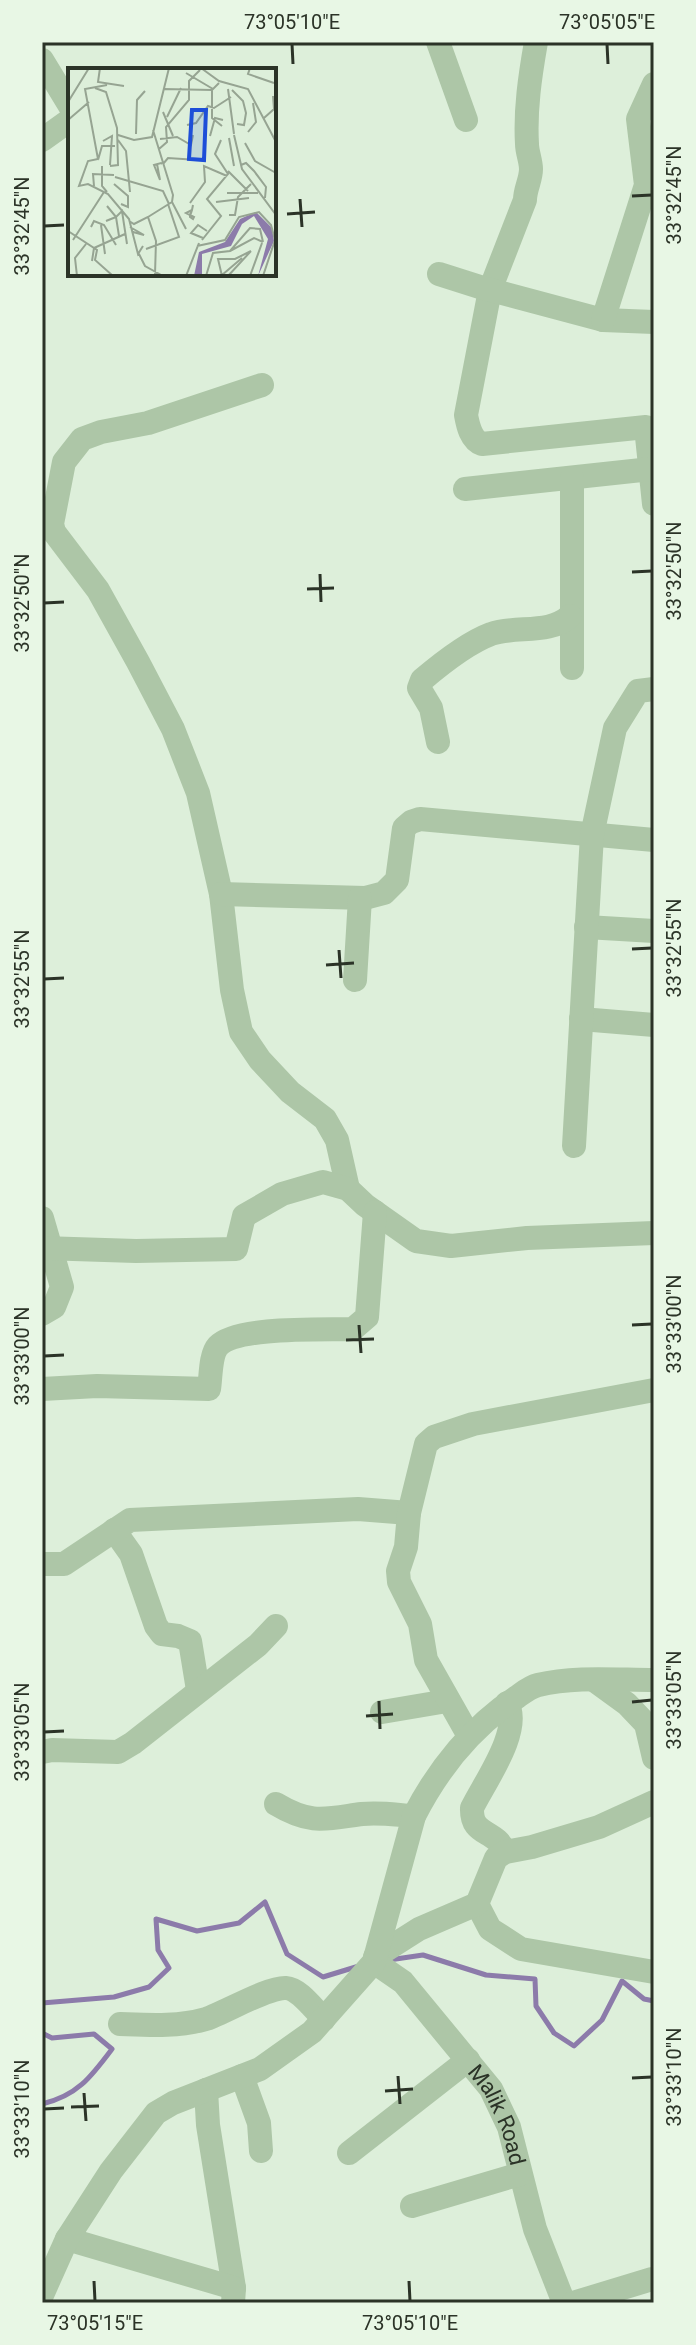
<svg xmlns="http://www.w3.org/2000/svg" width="696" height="2345" viewBox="0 0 696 2345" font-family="Roboto,sans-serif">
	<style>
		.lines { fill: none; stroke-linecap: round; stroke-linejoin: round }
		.stream { stroke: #8c7baa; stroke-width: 5 }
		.minor { stroke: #adc6a7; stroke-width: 24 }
		.ticks { fill: none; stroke: #2b3327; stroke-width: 3 }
		.labels { text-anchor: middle; stroke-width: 6; stroke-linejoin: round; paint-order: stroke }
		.street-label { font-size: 22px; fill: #2b3327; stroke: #e8f7e5 }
		.inset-road { fill: none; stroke: #96a492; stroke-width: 2 }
		.view { fill: #1d4ed8; fill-opacity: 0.15; stroke: #1d4ed8; stroke-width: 4 }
		.inset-edge { fill: none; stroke: #2b3327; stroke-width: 4 }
		.neatline { fill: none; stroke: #2b3327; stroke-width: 3 }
		.ticks-label { font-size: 20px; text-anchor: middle; fill: #2b3327 }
	</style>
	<rect width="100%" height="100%" fill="#ddefda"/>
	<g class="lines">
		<!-- stream -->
		<path class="stream" d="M 389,1960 L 423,1955 L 486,1975 L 535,1979 L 536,2006 L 554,2033 L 574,2046 L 602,2020 L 622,1981 L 644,1999 L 654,2001
			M 42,2003 L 114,1997 L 149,1987 L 169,1968 L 158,1950 L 156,1919 L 197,1931 L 239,1923 L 265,1902 L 287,1954 L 323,1977 L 359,1966
			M 42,2033 L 52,2038 L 94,2034 L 112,2049 C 91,2077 77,2096 42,2104"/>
		<!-- minor -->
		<g class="minor">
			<path d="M 438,42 L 466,120"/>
			<path d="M 536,42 C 530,76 525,110 527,144 C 527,152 531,161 531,169 C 531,180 525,189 525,200 L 490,290 L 466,415 C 468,426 471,440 482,444 L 646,427 L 654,504"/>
			<path d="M 42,60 L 70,106"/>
			<path d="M 42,140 L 70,120"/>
			<path d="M 439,274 L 483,288 L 603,320 L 654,322"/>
			<path d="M 603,320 L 646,185 L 638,119 L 654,84"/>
			<path d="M 262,385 L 148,423 L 101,432 L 82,439 L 64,462 L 52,524 L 54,532 L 98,590 L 138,662 L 173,729 L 198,793 L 221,894 L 232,990 L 241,1032 L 260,1060 L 290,1092 L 325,1119 L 337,1140 L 348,1189"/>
			<path d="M 465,489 L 651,469"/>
			<path d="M 572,668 L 572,478"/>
			<path d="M 438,742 L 431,708 L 419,688 L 422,680 C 442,663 467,643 491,634 C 517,625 549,635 570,616"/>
			<path d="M 221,894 L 365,898 L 384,893 L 397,880 L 404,828 L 411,822 L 420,819 L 654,840"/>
			<path d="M 586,927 L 654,931"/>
			<path d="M 355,980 L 360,898"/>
			<path d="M 581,1019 L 654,1025"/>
			<path d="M 574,1146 L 592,835 L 615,728 L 638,691 L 654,689"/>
			<path d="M 42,1218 L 62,1287 L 54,1307 L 42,1314"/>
			<path d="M 42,1248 L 136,1251 L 236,1249 L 244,1216 L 282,1194 L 323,1182 L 348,1189 L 365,1205 L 416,1241 L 451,1246 L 527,1238 L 654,1233"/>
			<path d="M 42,1389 L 97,1386 L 209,1389 C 211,1377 210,1355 218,1346 C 237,1326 324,1330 353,1329 L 367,1317 L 375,1212"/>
			<path d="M 114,1530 L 131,1554 L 156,1626 L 162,1634 L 178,1636 L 190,1641 L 198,1690"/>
			<path d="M 42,1564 L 64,1564 L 130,1520 L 358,1509 L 409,1513"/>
			<path d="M 594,1680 L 627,1704 L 646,1724 L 654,1758"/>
			<path d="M 382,1712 L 447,1701"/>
			<path d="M 469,1736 L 426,1660 L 420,1624 L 399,1582 L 398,1571 L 406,1547 L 409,1513 L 426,1444 L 434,1437 L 473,1424 L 654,1390"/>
			<path d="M 42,1752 L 52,1750 L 118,1752 L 133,1743 L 258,1645 L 276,1626"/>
			<path d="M 276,1804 C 311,1825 325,1819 362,1814 C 380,1812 397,1815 414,1816"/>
			<path d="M 505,1852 C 495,1828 471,1837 472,1808 C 484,1783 523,1730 507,1703"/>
			<path d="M 477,1904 L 490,1929 L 521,1949 L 654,1972"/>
			<path d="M 375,1957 L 419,1929 L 477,1904 L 496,1858 L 505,1852 L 532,1847 L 599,1827 L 654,1802"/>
			<path id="s1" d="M 374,1962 L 403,1982 L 491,2089 L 509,2127 L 535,2229 L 564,2303"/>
			<path d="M 120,2024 C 148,2025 178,2027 206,2019 C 226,2012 268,1987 286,1988 C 300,1989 314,2010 324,2019"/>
			<path d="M 242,2076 L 259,2123 L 261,2151"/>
			<path d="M 206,2090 L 208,2125 L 234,2288 L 233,2303"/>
			<path d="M 349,2153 L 468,2060"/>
			<path d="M 412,2206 L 520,2174"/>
			<path d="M 67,2239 L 234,2288"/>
			<path d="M 42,2295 L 67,2239 L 111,2171 L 156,2113 L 173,2103 L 260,2069 L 312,2032 L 374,1962 L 414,1816 C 438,1769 473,1726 517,1697 C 524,1692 530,1687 538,1685 C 575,1676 616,1680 654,1680"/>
			<path d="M 573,2303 L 652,2279"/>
		</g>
	</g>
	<!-- ticks -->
	<path class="ticks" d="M 292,44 L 293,64M 607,44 L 608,64M 632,196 L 652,195M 300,199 L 302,227M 287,214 L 315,212M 44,226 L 64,225M 632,572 L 652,571M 320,574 L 321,602M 307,589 L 334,588M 44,603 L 64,602M 632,949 L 652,948M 339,950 L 341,978M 326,965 L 354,963M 44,979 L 64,978M 359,1325 L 361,1353M 632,1325 L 652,1324M 346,1340 L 374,1339M 44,1356 L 64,1355M 379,1701 L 380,1729M 632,1702 L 652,1700M 366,1716 L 393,1714M 44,1732 L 64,1731M 398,2076 L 400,2104M 632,2078 L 652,2077M 385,2091 L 413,2089M 84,2093 L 86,2121M 71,2107 L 99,2106M 44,2109 L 64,2108M 94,2281 L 95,2301M 409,2281 L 410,2301"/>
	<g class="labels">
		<!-- street labels -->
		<g class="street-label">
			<text dy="8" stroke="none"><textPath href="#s1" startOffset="200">Malik Road</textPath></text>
		</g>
	</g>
	<!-- overview -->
	<g transform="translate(68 68)">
		<rect width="208" height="208" fill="#ddefda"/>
		<path d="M 188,144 L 204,160 L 206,173 L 190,208 L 200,171 L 186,148 L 174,156 L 163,178 L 134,186 L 134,208 L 126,208 L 131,184 L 157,174 L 172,151 Z" fill="#8c7baa"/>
		<path class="inset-road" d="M 32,0 L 30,14 L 56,18M 133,0 L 151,13 L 180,21 L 208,74M 182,0 L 180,6 L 206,15M 118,5 L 145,21M 39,17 L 17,21 L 30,91 L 20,93 L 11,118 L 20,116 L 40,126 L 61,151 L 70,186 L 75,178M 27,20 L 38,24 L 49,60 L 50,97 L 42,98M 95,21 L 144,22 L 151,15M 160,21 L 166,66M 144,22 L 144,50 L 154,58M 164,22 L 175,33 L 178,45 L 176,57 L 169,56M 0,34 L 21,0M 95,44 L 105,68M 99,49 L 113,20M 196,50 L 206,41 L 205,28M 0,52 L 21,34M 119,57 L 128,55 L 140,38 L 146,40 L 163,29M 180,64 L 188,54 L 185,35M 68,66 L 69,32 L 77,23M 50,67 L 66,72 L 84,69 L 101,0M 166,67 L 174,101 L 208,147M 142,68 L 147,50 L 155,52M 161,70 L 166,98M 92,71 L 109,69 L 123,77 L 125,67M 50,72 L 58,83 L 62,124M 35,73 L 44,68 L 42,97M 177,75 L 187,93 L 208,105M 91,81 L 99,74 L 98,59 L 121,32 L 121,13 L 132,2M 30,92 L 34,78 L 47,78M 89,96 L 92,112 L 86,97 L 93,95 L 94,96M 95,96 L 100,90 L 130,92M 173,97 L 178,95 L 186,103 L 198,119 L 197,130M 34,98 L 34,118 L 39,124M 160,103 L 180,123M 47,109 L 95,123 L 101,136M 46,116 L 60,128 L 60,139 L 53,136M 26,118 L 25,106 L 46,107M 159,125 L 190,125M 104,134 L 118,161M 148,134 L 181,130M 122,135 L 137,114 L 136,98 L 159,108M 39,138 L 48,149 L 54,143 L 59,176M 124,142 L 118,145 L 126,149 L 125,151 L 122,149 L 122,147 L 123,145 L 124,142 L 125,137M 161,147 L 167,147 L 170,129 L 183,116M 80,149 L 88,173 L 87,206M 38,153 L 48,149 L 51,168M 61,153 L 66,156 L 80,149 L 104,134 L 105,127 L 85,62M 33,157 L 37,186M 23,159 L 26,153 L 36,157 L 48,177M 62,159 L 76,167 L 65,164M 0,163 L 29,182 L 27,192 L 45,208M 135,170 L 123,165 L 130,157 L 139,163M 5,172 L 36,124M 134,172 L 153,148 L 139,131 L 160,106 L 147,86 L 153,72M 129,178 L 157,172 L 171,149 L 191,144 L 203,157 L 207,172 L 195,208M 78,181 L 111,169 L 100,136M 162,183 L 186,170 L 195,174M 71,186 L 77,198 L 95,208M 24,193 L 26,180 L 57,166M 154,207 L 174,190M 9,208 L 7,190 L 18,176M 118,208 L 131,175M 138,208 L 145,185 L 162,183 L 182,160 L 192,161 L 195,174M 154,208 L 150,191 L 167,191 L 183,183M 160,208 L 183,183M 182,208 L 194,175"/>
		<path class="view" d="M 124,42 L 138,42 L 136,92 L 121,91 Z"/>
		<rect width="208" height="208" class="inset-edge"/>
	</g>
	<!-- border -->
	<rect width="696" height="2345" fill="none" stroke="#e8f7e5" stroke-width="88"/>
	<rect x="44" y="44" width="608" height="2257" class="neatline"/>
	<g class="ticks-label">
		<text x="292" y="29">73°05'10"E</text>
		<text x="607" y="29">73°05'05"E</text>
		<text transform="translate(674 195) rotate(-90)" y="7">33°32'45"N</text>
		<text transform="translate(22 226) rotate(-90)" y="7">33°32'45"N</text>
		<text transform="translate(674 571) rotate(-90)" y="7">33°32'50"N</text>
		<text transform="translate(22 603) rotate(-90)" y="7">33°32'50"N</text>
		<text transform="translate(674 948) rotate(-90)" y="7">33°32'55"N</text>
		<text transform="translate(22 979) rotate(-90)" y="7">33°32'55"N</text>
		<text transform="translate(674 1324) rotate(-90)" y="7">33°33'00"N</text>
		<text transform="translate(22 1356) rotate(-90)" y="7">33°33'00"N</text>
		<text transform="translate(674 1700) rotate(-90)" y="7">33°33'05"N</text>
		<text transform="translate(22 1732) rotate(-90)" y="7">33°33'05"N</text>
		<text transform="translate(674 2077) rotate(-90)" y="7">33°33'10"N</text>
		<text transform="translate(22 2109) rotate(-90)" y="7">33°33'10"N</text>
		<text x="95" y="2330">73°05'15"E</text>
		<text x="410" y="2330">73°05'10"E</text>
	</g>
</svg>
